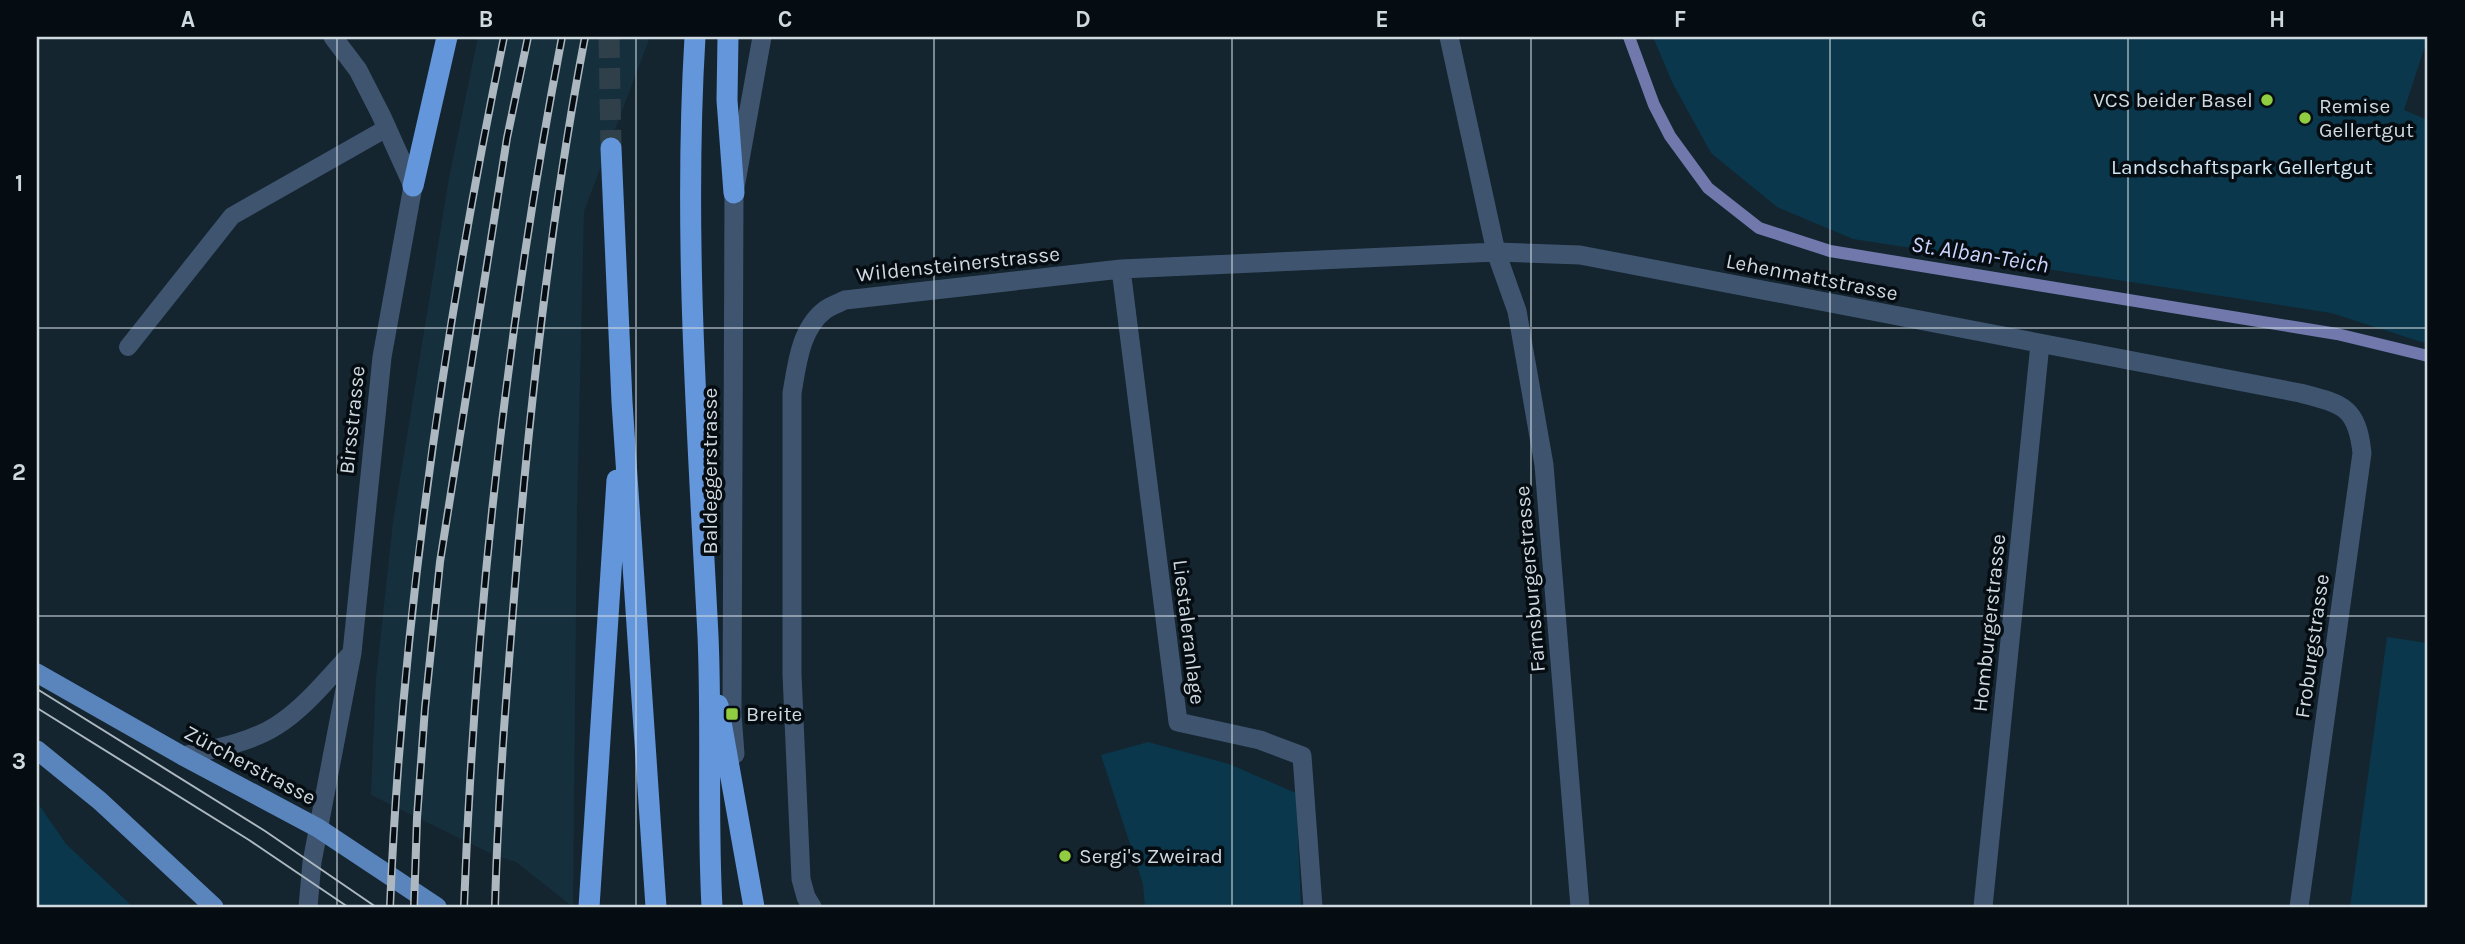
<svg xmlns="http://www.w3.org/2000/svg" width="2465" height="944" viewBox="0 0 2465 944" font-family="Karla,sans-serif">
	<style>
		.built { fill: #162f3d }
		.green { fill: #0a374c }
		.lines { fill: none; stroke-linecap: round; stroke-linejoin: round }
		.stream { stroke: #7078ac; stroke-width: 12 }
		.motorway-tunnel { stroke: #30404a; stroke-width: 21; stroke-dasharray: 21 10; stroke-linecap: butt }
		.service { stroke: #3f546f; stroke-width: 18 }
		.minor { stroke: #3f546f; stroke-width: 19 }
		.tertiary { stroke: #3f546f; stroke-width: 19 }
		.primary { stroke: #5984bc; stroke-width: 19 }
		.motorway { stroke: #6396da; stroke-width: 21 }
		.tram { stroke: #acb7bf; stroke-width: 2 }
		.rail-casing { stroke: #acb7bf; stroke-width: 8 }
		.rail { stroke: #060d12; stroke-width: 5; stroke-dasharray: 16; stroke-linecap: butt }
		.grid { fill: none; stroke: #cfd9e0; stroke-width: 2; stroke-opacity: 0.55 }
		.poi-dot { fill: #90cd41; stroke: #060d12; stroke-width: 2.5 }
		.labels { text-anchor: middle; stroke-width: 7; stroke-linejoin: round; paint-order: stroke }
		.poi-label { font-size: 21px; fill: #cfd9e0; stroke: #060d12; text-anchor: start }
		.park-label { font-size: 21px; fill: #d1e7f4; stroke: #060d12 }
		.street-label { font-size: 21px; fill: #cfd9e0; stroke: #060d12 }
		.water-label { font-size: 23px; font-style: italic; fill: #cdd5fe; stroke: #060d12 }
		.neatline { fill: none; stroke: #cfd9e0; stroke-width: 2.5 }
		.grid-label { font-size: 23px; text-anchor: middle; font-weight: bold; fill: #cfd9e0 }
	</style>
	<rect width="100%" height="100%" fill="#14252f"/>
	<!-- built -->
	<path class="built" d="M 478,37 L 650,37 L 584,211 L 577,508 L 573,907 L 516,862 L 496,856 L 371,795 L 376,679 L 393,522 L 449,178 Z"/>
	<!-- green -->
	<path class="green" d="M 1653,37 L 2428,37 L 2404,110 L 2428,120 L 2428,344 L 2331,313 L 1853,239 L 1777,207 L 1711,153 L 1673,84 Z
		M 2387,637 L 2428,643 L 2428,907 L 2350,907 Z
		M 1148,742 L 1229,764 L 1296,793 L 1301,907 L 1145,907 L 1143,884 L 1101,755 Z
		M 37,802 L 66,844 L 133,907 L 37,907 Z"/>
	<g class="lines">
		<!-- stream -->
		<path class="stream" d="M 1629,37 L 1654,105 L 1670,136 L 1708,188 L 1759,228 L 1830,251 L 2337,334 L 2428,356"/>
		<!-- motorway-tunnel -->
		<path class="motorway-tunnel" d="M 609,37 L 611,148"/>
		<!-- service -->
		<path class="service" d="M 128,347 L 232,216 L 387,128"/>
		<!-- minor -->
		<path class="minor" d="M 1449,37 L 1496,252 L 1517,311 L 1544,465 L 1580,907
			M 1121,269 L 1178,722 L 1260,740 L 1302,756 L 1313,907
			M 812,907 L 806,897 L 801,879 L 792,674 L 792,393 C 797,365 800,329 825,310 C 830,306 839,303 845,300 L 1121,269 L 1496,252 L 1580,255 L 2300,393 C 2342,404 2357,406 2362,453 L 2299,907
			M 1983,907 L 2040,344"/>
		<!-- tertiary -->
		<path class="tertiary" d="M 735,754 L 732,714 L 734,193 L 762,37
			M 183,756 C 214,749 249,743 276,726 C 305,708 328,678 351,654
			M 308,907 L 312,862 L 352,653 L 382,357 L 413,186 L 381,115 L 358,70 L 333,37"/>
		<!-- primary -->
		<path class="primary" d="M 37,673 L 183,756 L 318,828 L 437,907
			M 37,750 L 100,801 L 214,907"/>
		<!-- motorway -->
		<path class="motorway" d="M 695,37 C 683,236 698,437 708,636 C 712,727 707,817 712,907
			M 728,37 L 727,100 L 734,193
			M 611,148 L 622,402 L 656,907
			M 413,186 L 447,37
			M 718,705 L 754,907
			M 589,907 L 617,480"/>
		<!-- tram -->
		<path class="tram" d="M 37,689 L 265,831 L 376,907
			M 37,708 L 249,840 L 348,907"/>
		<!-- rail casing -->
		<g class="rail-casing">
			<path id="rail" d="M 390,907 C 402,614 445,324 504,37
				M 414,907 L 417,818 L 425,708 L 440,562 L 507,138 L 528,37
				M 464,907 C 475,615 507,324 562,37
				M 495,907 C 498,796 507,684 516,573 C 531,393 551,214 585,37"/>
		</g>
		<!-- rail -->
		<use href="#rail" class="rail"/>
	</g>
	<!-- grid -->
	<path class="grid" d="M 337,37 L 337,907M 636,37 L 636,907M 934,37 L 934,907M 1232,37 L 1232,907M 1531,37 L 1531,907M 1830,37 L 1830,907M 2128,37 L 2128,907M 37,328 L 2428,328M 37,616 L 2428,616"/>
	<!-- markers -->
	<g class="poi-dot">
		<circle cx="2267" cy="100" r="7"/>
		<circle cx="2305" cy="118" r="7"/>
		<rect x="725" y="707" width="14" height="14" rx="3.5"/>
		<circle cx="1065" cy="856" r="7"/>
	</g>
	<g class="labels">
		<!-- poi labels -->
		<g class="poi-label">
			<text x="2253" y="107" text-anchor="end">VCS beider Basel</text>
			<text x="2319" y="113">Remise<tspan x="2319" dy="24">Gellertgut</tspan></text>
			<text x="746" y="721">Breite</text>
			<text x="1079" y="863">Sergi's Zweirad</text>
		</g>
		<!-- park labels -->
		<g class="park-label">
			<text x="2242" y="174">Landschaftspark Gellertgut</text>
		</g>
		<!-- street labels -->
		<g class="street-label">
			<text transform="translate(958 264) rotate(-6)" y="7">Wildensteinerstrasse</text>
			<text transform="translate(1812 277) rotate(11)" y="7">Lehenmattstrasse</text>
			<text transform="translate(352 420) rotate(-84)" y="7">Birsstrasse</text>
			<text transform="translate(710 471) rotate(-90)" y="7">Baldeggerstrasse</text>
			<text transform="translate(1530 579) rotate(-95)" y="7">Farnsburgerstrasse</text>
			<text transform="translate(1989 623) rotate(-84)" y="7">Homburgerstrasse</text>
			<text transform="translate(1189 632) rotate(83)" y="7">Liestaleranlage</text>
			<text transform="translate(2312 646) rotate(-82)" y="7">Froburgstrasse</text>
			<text transform="translate(250 765) rotate(28)" y="7">Zürcherstrasse</text>
		</g>
		<!-- water labels -->
		<g class="water-label">
			<text transform="translate(1980 254) rotate(9)" y="8">St. Alban-Teich</text>
		</g>
	</g>
	<!-- border -->
	<rect width="2465" height="944" fill="none" stroke="#060d12" stroke-width="77"/>
	<rect x="38" y="38" width="2388" height="868" class="neatline"/>
	<g class="grid-label">
		<text x="188" y="27">A</text>
		<text x="486" y="27">B</text>
		<text x="785" y="27">C</text>
		<text x="1083" y="27">D</text>
		<text x="1382" y="27">E</text>
		<text x="1680" y="27">F</text>
		<text x="1979" y="27">G</text>
		<text x="2277" y="27">H</text>
		<text x="19" y="191">1</text>
		<text x="19" y="480">2</text>
		<text x="19" y="769">3</text>
	</g>
</svg>
